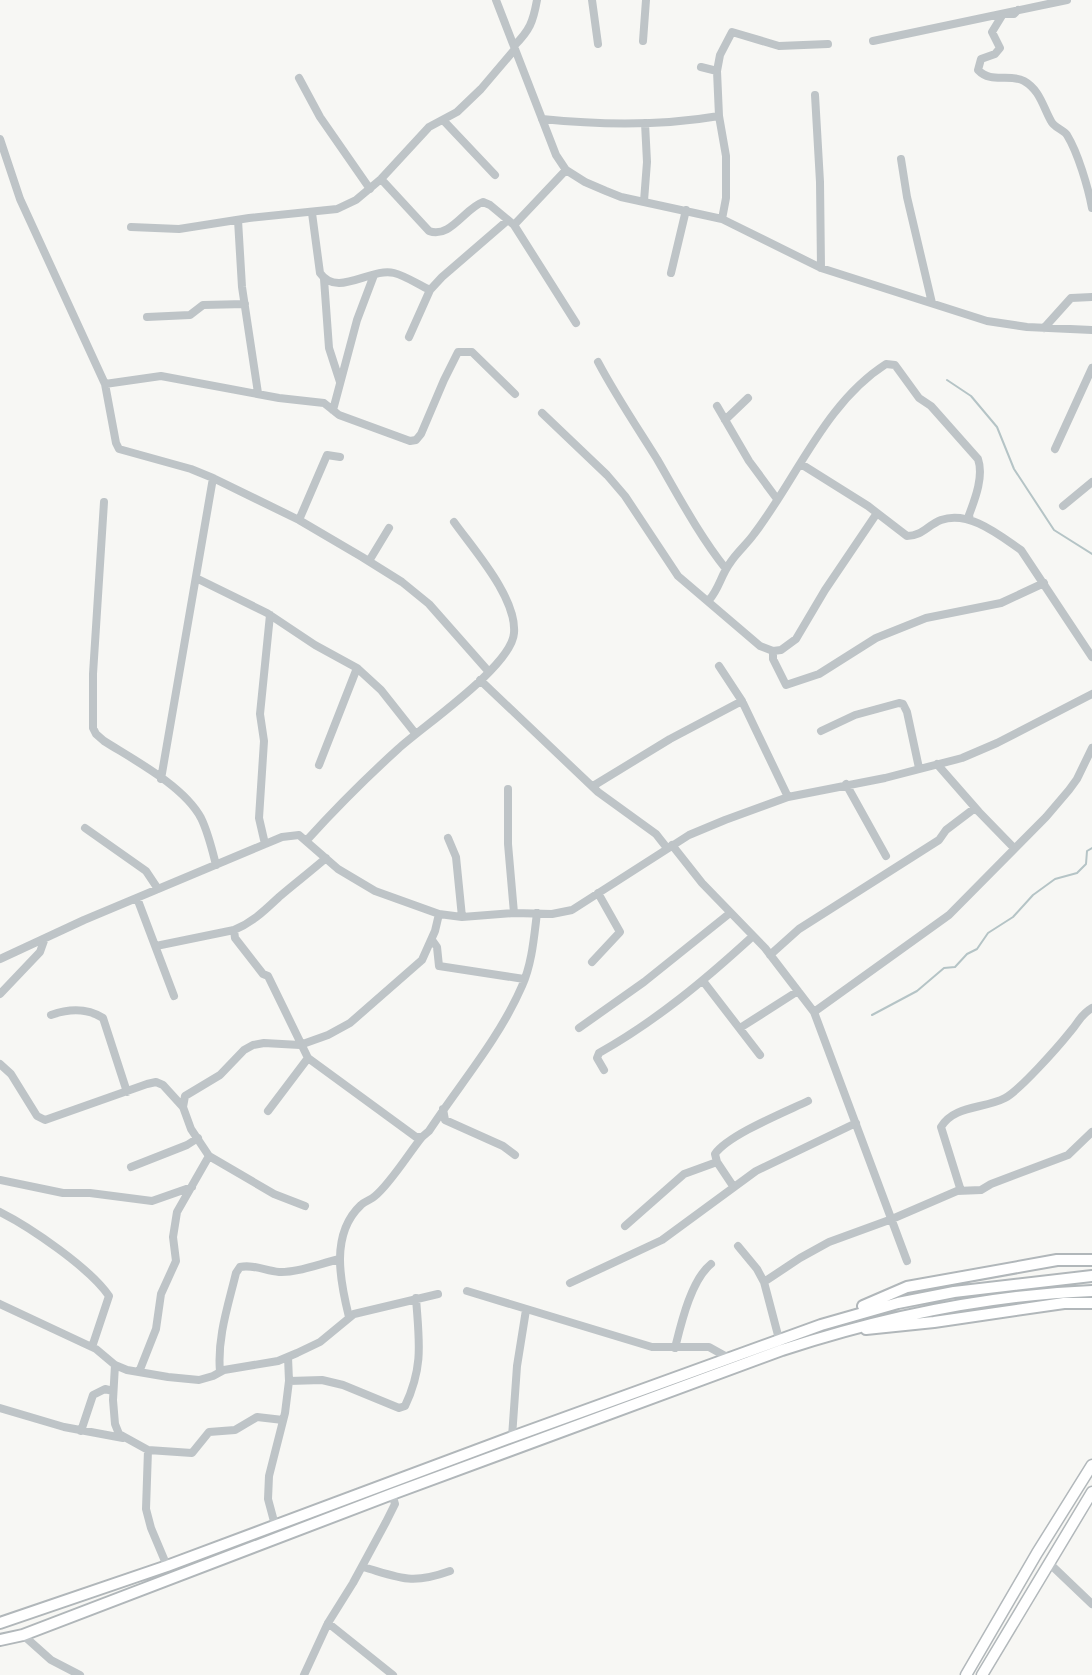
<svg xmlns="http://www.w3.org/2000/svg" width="1092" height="1675" viewBox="0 0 1092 1675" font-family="Raleway,sans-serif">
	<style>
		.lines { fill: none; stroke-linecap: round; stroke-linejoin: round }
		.stream { stroke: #b5c4c6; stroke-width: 2 }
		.major-casing { stroke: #b2b8bb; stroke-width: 13 }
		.highway-casing { stroke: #b1b7ba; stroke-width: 14 }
		.minor { stroke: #bec4c7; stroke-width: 8 }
		.major { stroke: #fff; stroke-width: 10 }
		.highway { stroke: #fff; stroke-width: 10 }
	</style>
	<rect width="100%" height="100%" fill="#f7f7f4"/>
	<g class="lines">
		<!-- stream -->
		<path class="stream" d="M 947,380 L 971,396 L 997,427 L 1014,469 L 1054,530 L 1092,554
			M 872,1015 L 917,991 L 944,968 L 955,967 L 967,954 L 977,949 L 988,933 L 1013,917 L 1033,895 L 1055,879 L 1077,873 L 1086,864 L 1087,851 L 1092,848"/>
		<!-- major casing -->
		<g class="major-casing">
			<path id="major" d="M 966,1675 L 1037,1553 L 1092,1465
				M 982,1675 L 1092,1492"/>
		</g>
		<!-- highway casing -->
		<g class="highway-casing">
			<path id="highway" d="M 863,1306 L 907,1287 L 1057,1260 L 1092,1260
				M 866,1329 L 934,1322 L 1064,1303 L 1092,1303
				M 0,1623 L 167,1566 L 512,1437 L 821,1325 L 898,1303 L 954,1292 L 1092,1276
				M 0,1640 L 23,1635 L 392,1494 L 782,1350 C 883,1317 985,1295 1092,1291"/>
		</g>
		<!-- minor -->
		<path class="minor" d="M 496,0 L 556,155 L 566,170 L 585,182 L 606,191 L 621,197 L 722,219 L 821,268 L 987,321 L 1027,327 L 1092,330
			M 592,0 L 598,44
			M 1018,10 L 1014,14 L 1003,14 L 992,32 L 1000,48 L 995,54 L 981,59 L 978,70 C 991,84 1009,73 1024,81 C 1040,90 1043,107 1051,121 C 1054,128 1063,129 1067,135 C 1078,153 1088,187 1092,208
			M 643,41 L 646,0
			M 873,41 L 1067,0
			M 514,46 C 530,30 533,22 537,0
			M 701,67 L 717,71 L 719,116 L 726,156 L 726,198 L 722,219
			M 717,71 L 720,55 L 732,32 L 779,46 L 828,44
			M 299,78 L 320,117 L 370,189
			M 815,95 L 820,182 L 821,268
			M 542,119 C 601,125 661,126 719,116
			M 443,120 L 495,175
			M 0,139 L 20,199 L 105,384 L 116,443 L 119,449 L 191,469 L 213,478 L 299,520 L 362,557 L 402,582 L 429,604 L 489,672
			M 901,159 L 907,197 L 932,303
			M 566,170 L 514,225 L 576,323
			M 381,179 L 429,231 C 450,239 465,208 483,202 L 490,205 L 514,225
			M 644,201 L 647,162 L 645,123
			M 312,213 L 320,273 C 337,298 371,267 394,273 C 406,276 419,285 430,290
			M 238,220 L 242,287 L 258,393
			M 131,227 L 179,229 L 249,218 L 337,209 L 356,200 L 381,179 L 429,127 L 457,112 L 481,89 L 515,49
			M 671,273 L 686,210
			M 324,279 L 329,348 L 340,382
			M 147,317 L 190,315 L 203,305 L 245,304
			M 1044,328 L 1071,298 L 1092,297
			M 409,337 L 430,290 L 442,277 L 508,220
			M 598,362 C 616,396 637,427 657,459 C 679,497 699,535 726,569
			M 105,384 L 161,376 L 279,398 L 324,403 L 339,415 L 410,441 L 416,440 L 421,434 L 444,380 L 458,352 L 472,352 L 515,394
			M 717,406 L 749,461 L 777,499
			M 333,410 L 357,320 L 374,275
			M 542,413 L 607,475 L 625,496 L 678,576 L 760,646 L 773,651 L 781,650 L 796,639 L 825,590 L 877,513
			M 725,420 L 748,398
			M 1055,449 L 1092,368
			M 801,464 L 868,506 L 907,536 C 922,536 928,525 941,520 C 969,510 999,535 1021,550 L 1092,657
			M 104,502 L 93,674 L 93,728 L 96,734 L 104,741 C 134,760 184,786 201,818 C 208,832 212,849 216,865
			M 1063,506 L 1092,482
			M 299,520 L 327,455 L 340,457
			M 369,561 L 389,528
			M 196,578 L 267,613 L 315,645 L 357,668 L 381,690 L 415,733
			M 709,600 C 719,589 721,575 730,563 C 737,552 747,544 754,534 C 797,478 825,403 886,364 L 895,365 L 919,398 L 931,406 L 978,459 C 984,476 975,499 969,515 L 970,520
			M 773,651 L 773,659 L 786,685 L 819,674 L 876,638 L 926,618 L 1001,603 L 1044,583
			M 719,666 L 742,701
			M 480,680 L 598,792 L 656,834 L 667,848
			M 821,731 L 855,715 L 899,703 L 903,704 L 907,712 L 919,768
			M 937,764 L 979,812 L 1014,848
			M 319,765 L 357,668
			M 161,779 L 213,478
			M 846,784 L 886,856
			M 593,786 L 670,739 L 742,701 L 788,797
			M 508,789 L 508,844 L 514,913
			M 85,828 L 146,871 L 158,889
			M 448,838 L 456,857 L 462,917
			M 307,840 C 336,808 366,778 398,749 C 423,726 512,666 514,633 C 517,598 474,550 454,522
			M 265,844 L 259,818 L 264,741 L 260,714 L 270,615
			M 672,845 L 702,883 L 765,948 L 814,1012 L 907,1261
			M 137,898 L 174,996
			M 234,930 L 235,938 L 263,974 L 268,976 L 308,1058 L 416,1137 L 422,1137 L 429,1131 C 460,1084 499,1039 522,986 C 532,964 534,937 537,913
			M 432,940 L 437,947 L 439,966 L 524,979
			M 156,946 L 234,930 C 253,922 264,911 279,897 C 294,884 310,872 326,858
			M 770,955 L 799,929 L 939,840 L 946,830 L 975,808
			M 0,959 L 84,920 L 282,837 L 299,835 L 338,869 L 375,891 L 439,914 L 462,917 L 514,913 L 552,914 L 572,910 L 689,835 L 725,820 L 788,797 L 885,778 L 962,758 L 997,743 L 1092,694
			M 592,962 L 620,932 L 598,893
			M 703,981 L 760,1055
			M 0,994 L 40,952 L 45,938
			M 814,1012 L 949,915 L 1046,817 L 1069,790 L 1077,779 L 1092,748
			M 51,1015 C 68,1009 87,1008 103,1018 L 127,1092
			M 579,1028 L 644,982 L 730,913
			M 740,1028 L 798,991
			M 0,1064 L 11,1074 L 37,1116 L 45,1120 L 147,1084 L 156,1082 L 163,1085 L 183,1107 L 191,1129 L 209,1156 L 274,1194 L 305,1206
			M 604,1070 L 597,1058 L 599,1053 C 656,1021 705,980 753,936
			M 183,1107 L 185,1096 L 220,1075 L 244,1050 L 253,1045 L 264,1043 L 300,1045 L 328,1035 L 350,1023 L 422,960 L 435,931 L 439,914
			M 443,1109 L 445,1120 L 503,1146 L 515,1155
			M 268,1111 L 308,1058
			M 131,1167 L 187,1145 L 198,1138
			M 0,1180 L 63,1193 L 90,1193 L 152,1201 L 192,1187
			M 733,1186 L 717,1162 L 715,1154 C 728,1135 785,1112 808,1101
			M 961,1191 L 941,1127 C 954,1105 984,1109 1005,1098 C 1020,1090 1058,1047 1070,1032 C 1079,1022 1080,1015 1092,1008
			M 0,1212 C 30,1227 90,1268 109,1296 L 92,1347
			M 625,1226 L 684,1174 L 717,1162
			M 738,1246 L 757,1269 L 764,1282 L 779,1339
			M 764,1282 L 800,1258 L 829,1242 L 892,1219 L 957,1191 L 981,1190 L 991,1184 L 1068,1155 L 1092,1132
			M 570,1283 L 662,1240 L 756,1171 L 856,1123
			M 467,1291 L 652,1347 L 709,1347 L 727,1357
			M 0,1304 L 96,1349 L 115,1365 L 127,1370 L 168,1377 L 199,1380 L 213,1376 L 224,1370 L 278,1361 L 297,1353 L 320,1342 L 354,1314 L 438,1294
			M 349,1317 C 340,1281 330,1234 361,1205 C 365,1201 371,1200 375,1196 C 390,1184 409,1153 422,1137
			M 675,1348 C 681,1324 691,1280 711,1264
			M 115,1365 L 113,1400 L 115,1424 L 119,1434 L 148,1450 L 192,1453 L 209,1432 L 235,1430 L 257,1417 L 283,1420
			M 139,1372 L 156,1329 L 161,1294 L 176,1261 L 173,1237 L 177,1212 L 209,1156
			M 220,1372 C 217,1338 228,1306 236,1273 L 240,1267 C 253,1264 266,1271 279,1272 C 298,1273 321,1263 340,1259
			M 289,1381 L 322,1380 L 343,1385 L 399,1408 L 405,1406 C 424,1366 419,1341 416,1298
			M 0,1408 L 64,1427 L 123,1438
			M 81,1431 L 93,1395 L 105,1389 L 113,1391
			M 512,1437 L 517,1366 L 526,1310
			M 148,1450 L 146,1509 L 151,1528 L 167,1566
			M 275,1525 L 268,1499 L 269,1476 L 285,1413 L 289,1381 L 288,1357
			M 1049,1563 L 1092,1604
			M 363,1567 C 401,1578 411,1585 450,1571
			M 328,1623 L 393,1675
			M 23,1635 L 51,1660 L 80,1675
			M 304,1675 L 328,1623 L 353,1583 L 386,1522 L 395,1504 L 392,1494"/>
		<!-- major -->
		<use href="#major" class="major"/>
		<!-- highway -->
		<use href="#highway" class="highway"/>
	</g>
</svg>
